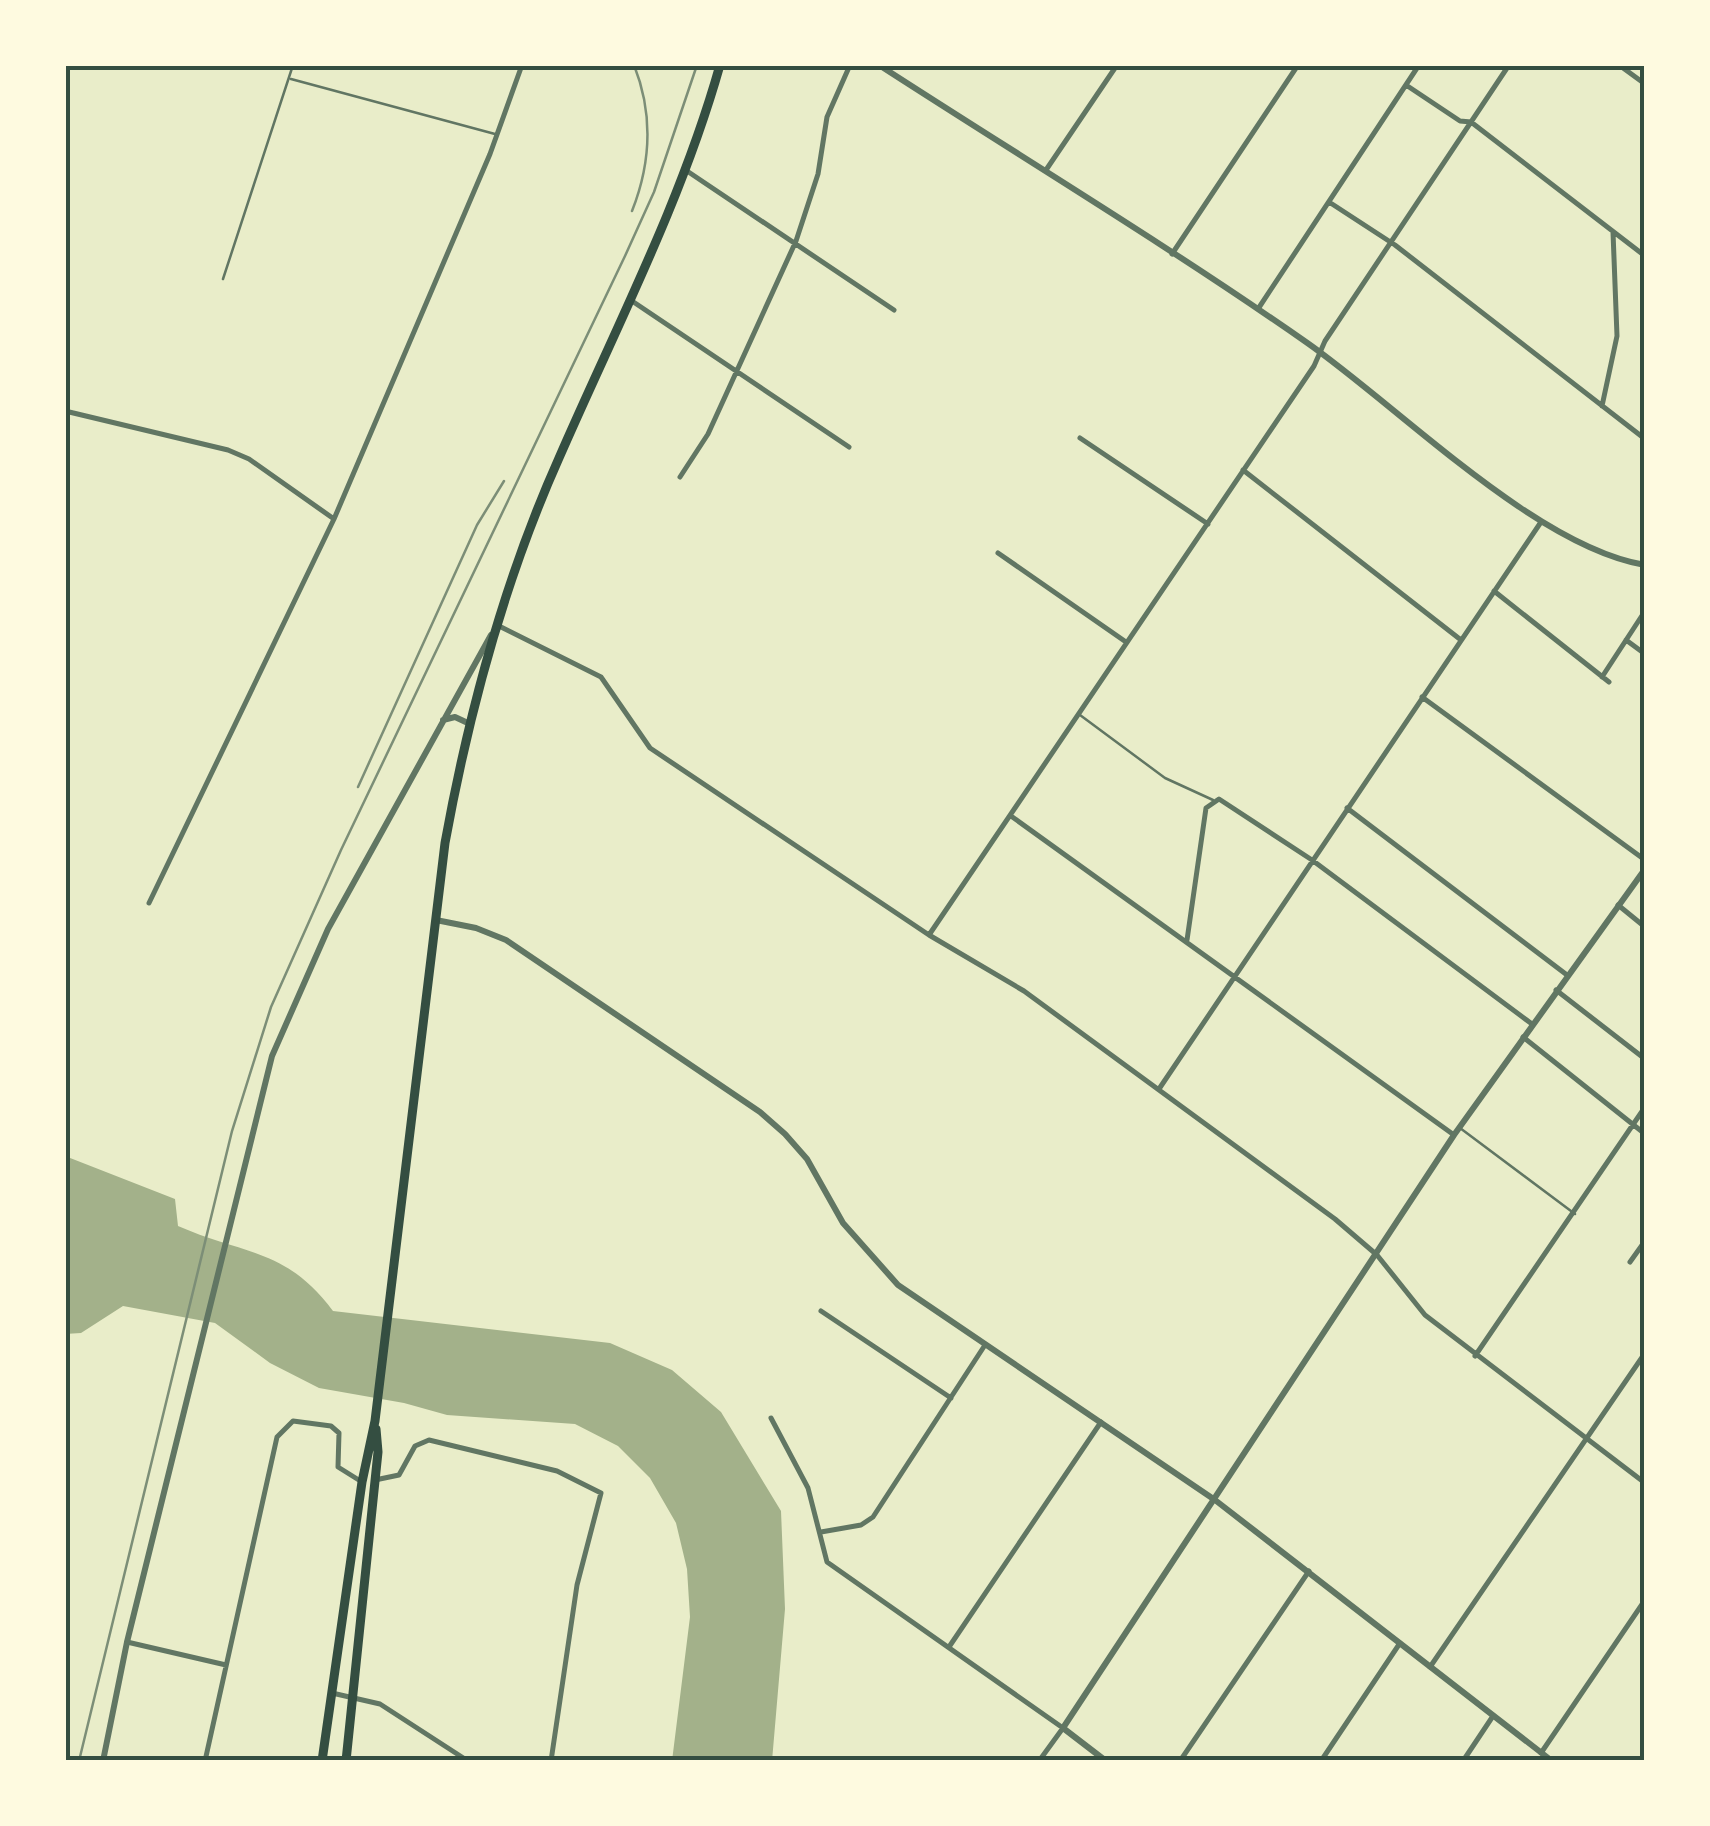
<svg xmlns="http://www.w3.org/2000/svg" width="1710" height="1826" viewBox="0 0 1710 1826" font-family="'Fira Sans Condensed',sans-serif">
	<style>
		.water { fill: #a3b18a }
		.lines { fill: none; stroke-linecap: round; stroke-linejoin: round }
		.service { stroke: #617663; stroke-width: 2.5 }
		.minor { stroke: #617663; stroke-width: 5 }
		.tertiary { stroke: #617663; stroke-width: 6 }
		.primary { stroke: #344e41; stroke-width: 9 }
		.rail { stroke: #7c8e77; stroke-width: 2.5 }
		.neatline { fill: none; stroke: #344e41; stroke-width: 4 }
	</style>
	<rect width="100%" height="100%" fill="#e9edc9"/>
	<!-- water -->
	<path class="water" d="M 65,1156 L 175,1199 L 178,1226 C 244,1255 286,1248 333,1311 L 610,1343 L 672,1370 L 721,1412 L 781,1511 L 785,1609 L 772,1761 L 672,1761 L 690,1617 L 687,1569 L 676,1523 L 650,1478 L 618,1446 L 575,1424 L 447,1415 L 404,1403 L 319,1388 L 270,1363 L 215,1323 L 123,1306 L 81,1333 L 65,1334 Z"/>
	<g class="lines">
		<!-- service -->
		<path class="service" d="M 291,79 L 495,134
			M 223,279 L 293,65
			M 1080,715 L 1165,778 L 1213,800
			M 1460,1128 L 1575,1214"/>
		<!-- minor -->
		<path class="minor" d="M 1619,65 L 1645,84
			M 1406,85 L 1460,121 L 1471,122 L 1645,256
			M 1046,170 L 1117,65
			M 687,171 L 894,310
			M 1329,202 L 1395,245 L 1645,439
			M 1172,254 L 1298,65
			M 632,301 L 849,447
			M 1258,309 L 1419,65
			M 1602,406 L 1617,336 L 1613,232
			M 65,411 L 228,450 L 249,459 L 334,519
			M 1080,438 L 1208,524
			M 1243,470 L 1461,640
			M 680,477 L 708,434 L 796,241 L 818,174 L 827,117 L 850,65
			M 998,553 L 1126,642
			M 1494,591 L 1609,682
			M 499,626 L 601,677 L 650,748 L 929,935 L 1024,991 L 1335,1219 L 1377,1255 L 1425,1315 L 1645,1483
			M 1626,640 L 1645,654
			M 1602,677 L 1645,611
			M 1422,697 L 1645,860
			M 1347,808 L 1567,975
			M 1011,816 L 1454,1135
			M 149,903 L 334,519 L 490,154 L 522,65
			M 1618,905 L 1645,927
			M 929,935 L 1314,366 L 1325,341 L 1509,65
			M 1187,940 L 1206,808 L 1219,799 L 1312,860 L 1532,1024
			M 1556,990 L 1645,1059
			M 1523,1037 L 1645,1134
			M 1159,1089 L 1541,522
			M 1630,1262 L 1645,1241
			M 821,1311 L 951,1398
			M 1475,1356 L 1645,1107
			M 771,1418 L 808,1488 L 827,1562 L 1063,1728 L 1039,1761
			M 375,1480 L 399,1475 L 415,1446 L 429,1440 L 557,1471 L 601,1493 L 577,1585 L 551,1761
			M 821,1532 L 861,1525 L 873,1517 L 985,1345
			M 127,1642 L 226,1665
			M 949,1647 L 1101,1422
			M 1430,1667 L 1645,1353
			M 332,1693 L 380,1704 L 468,1761
			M 1541,1753 L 1645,1600
			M 205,1761 L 277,1437 L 293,1421 L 331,1426 L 339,1433 L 338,1467 L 362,1482
			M 1180,1761 L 1309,1571
			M 1321,1761 L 1400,1643
			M 1463,1761 L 1493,1716"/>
		<!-- tertiary -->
		<path class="tertiary" d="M 879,65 C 1021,157 1167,245 1306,342 C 1399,407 1536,547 1645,565
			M 443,720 L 455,717 L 470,724
			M 436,920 L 476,928 L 506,940 L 760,1112 L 785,1134 L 807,1159 L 843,1223 L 898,1285 L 1215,1500 L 1552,1761
			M 103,1761 L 127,1642 L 272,1056 L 328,929 L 491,635
			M 1106,1761 L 1063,1728 L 1454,1135 L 1645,869"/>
		<!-- primary -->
		<path class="primary" d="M 322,1761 L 362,1482 L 375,1421 L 445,843 C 469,711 504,581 559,458 C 616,327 681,203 720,65
			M 346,1761 L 378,1452 L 376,1429"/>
		<!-- rail -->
		<path class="rail" d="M 632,211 C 651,163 653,113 634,65
			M 358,787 L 477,525 L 504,481
			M 79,1761 L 232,1131 L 271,1007 L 341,850 L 625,256 L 654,192 L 697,65"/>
	</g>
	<!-- border -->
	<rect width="1710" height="1826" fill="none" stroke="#fefae0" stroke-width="135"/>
	<rect x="68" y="68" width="1574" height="1690" class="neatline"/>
</svg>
